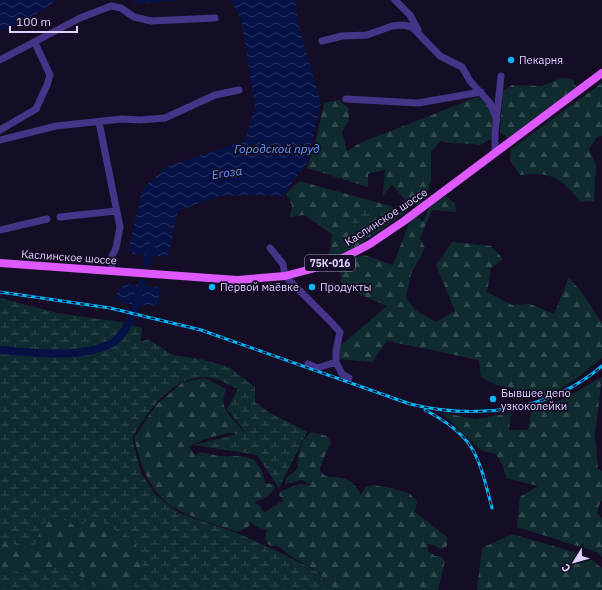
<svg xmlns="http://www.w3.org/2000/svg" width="602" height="590" viewBox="0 0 602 590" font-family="'IBM Plex Sans',sans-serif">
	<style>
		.forest { fill: url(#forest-firs) }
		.wetland { fill: url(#wetland-marsh) }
		.water { fill: url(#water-waves) }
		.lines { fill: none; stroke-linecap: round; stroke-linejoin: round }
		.river { stroke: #061245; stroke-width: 8 }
		.minor { stroke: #463488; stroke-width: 7 }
		.major { stroke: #de58ff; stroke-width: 8 }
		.rail-casing { stroke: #00b6fc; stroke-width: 3 }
		.rail { stroke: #150d25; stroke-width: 1.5; stroke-dasharray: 4.5; stroke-linecap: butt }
		.poi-dot { fill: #00b6fc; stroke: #150d25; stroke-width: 1.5 }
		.labels { text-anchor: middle; stroke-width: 3.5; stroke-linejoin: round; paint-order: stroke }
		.shield { fill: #150d25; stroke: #a296be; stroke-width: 1 }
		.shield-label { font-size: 10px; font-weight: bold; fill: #dfd1ff }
		.poi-label { font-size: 11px; fill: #dfd1ff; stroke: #150d25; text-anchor: start }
		.street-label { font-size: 11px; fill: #dfd1ff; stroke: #150d25 }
		.water-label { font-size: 12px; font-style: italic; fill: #5f99ff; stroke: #150d25 }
	</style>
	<defs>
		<pattern id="forest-firs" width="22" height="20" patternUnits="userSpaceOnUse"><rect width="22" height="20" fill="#0f2b30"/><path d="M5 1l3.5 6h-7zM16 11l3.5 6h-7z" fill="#32494f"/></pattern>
		<pattern id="wetland-marsh" width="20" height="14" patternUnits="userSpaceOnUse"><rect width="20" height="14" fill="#0f2b30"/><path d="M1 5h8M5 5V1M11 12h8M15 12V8" fill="none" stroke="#32494f"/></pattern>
		<pattern id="water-waves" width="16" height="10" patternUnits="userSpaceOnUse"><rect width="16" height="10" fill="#061245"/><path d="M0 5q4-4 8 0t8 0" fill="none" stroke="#2a3361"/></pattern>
	</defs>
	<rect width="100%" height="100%" fill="#150d25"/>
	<!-- forest -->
	<path class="forest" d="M 562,78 L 573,79 L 576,87 L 508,138 L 500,132 L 503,91 L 512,85 L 542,86 Z
		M 602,83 L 602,136 L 597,137 L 589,150 L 596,165 L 594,201 L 581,202 C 560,178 554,172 520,175 L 510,160 L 511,149 Z
		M 477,97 L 488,102 L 493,118 L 491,139 L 480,145 C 466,142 453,145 440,141 L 431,152 L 431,180 L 427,194 L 418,205 L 410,205 L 392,185 L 383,195 L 385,170 L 368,174 L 368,187 L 307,168 L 315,144 L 324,103 L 339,100 L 349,109 L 349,119 L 342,132 L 347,151 L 360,143 Z
		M 299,181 L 391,206 L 405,213 L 345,254 L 323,261 L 330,251 L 332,234 L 304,215 L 290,217 L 292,205 L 286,194 Z
		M 445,196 L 455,203 L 456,212 L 432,210 L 420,238 L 425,248 L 411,274 L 406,297 L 415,310 L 436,322 L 455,311 L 436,265 L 452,242 L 491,246 L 503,259 L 491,268 L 487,292 L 512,305 L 530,304 L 554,314 L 569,277 L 585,297 L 602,323 L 602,358 L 576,379 L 548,396 L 496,385 L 481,377 L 479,360 L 387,341 L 372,362 L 339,359 L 340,346 L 387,306 L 342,287 L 340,269 L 336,265 L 364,255 L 393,265 L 410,221 L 418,216 L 423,222 L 429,208 Z
		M 602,377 L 595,434 L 598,469 L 602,471 L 602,501 L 600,502 L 597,513 L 602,518 L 602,557 L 597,552 L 517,527 L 520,497 L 538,486 L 506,478 L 503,466 L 496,454 L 482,451 L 442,413 L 476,419 L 511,413 L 509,430 L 528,430 L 531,412 L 565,398 Z
		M 205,378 L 226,389 C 216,413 236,417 245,435 C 240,435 234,433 229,433 C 218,435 199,440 189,447 L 196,456 L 200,452 L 219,456 L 241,456 L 254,460 L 262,471 L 265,483 L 274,485 L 275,488 L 267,497 L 254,503 L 260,505 L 262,510 L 265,512 L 284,500 L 279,495 L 281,491 L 299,484 L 311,485 L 302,480 L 285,484 L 286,478 L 298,468 C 297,454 300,442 311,432 L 327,436 L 331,443 C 327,453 322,459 320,470 C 326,481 335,475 346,479 C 352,481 358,489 361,495 L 365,488 L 372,485 L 391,488 L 409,493 L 417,501 L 415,512 L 447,537 L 447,546 L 443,549 C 437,548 434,544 428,544 L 428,551 L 435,556 L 440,556 L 445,561 L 438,590 L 329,590 L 319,572 L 290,556 L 278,546 L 271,546 L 268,544 L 265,537 L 267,530 C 260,527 255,529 251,521 L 248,527 L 238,532 C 175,511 151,509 134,438 L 156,405 L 183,382 Z
		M 93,515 L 136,543 L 143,571 L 133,590 L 101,590 L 64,566 L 0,574 L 0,539 L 12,543 L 45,519 L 64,520 L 79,527 Z
		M 512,534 L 587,556 L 602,568 L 602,590 L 477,590 L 482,548 Z"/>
	<!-- wetland -->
	<path class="wetland" d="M 381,210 L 392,218 L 382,228 L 360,239 L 351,217 L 359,211 Z
		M 0,298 L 57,313 L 121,322 L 142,328 L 141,342 L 148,339 L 173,355 L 200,359 L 229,367 L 255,387 L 255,402 L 270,413 L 307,432 L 279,488 L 257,455 L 194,445 L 245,432 L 227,409 L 238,389 C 229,385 216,377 206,377 C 170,377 149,410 132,438 L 141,473 L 155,494 L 179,513 L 237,533 L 277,551 L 318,572 L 329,590 L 133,590 L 143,571 L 136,543 L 93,516 L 79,527 L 64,520 L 46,519 L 32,550 L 0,539 Z
		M 64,566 L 101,590 L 0,590 L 0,574 Z"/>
	<!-- water -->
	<path class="water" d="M 0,0 L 57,0 L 38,13 L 0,31 Z
		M 132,0 L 181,0 L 135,4 Z
		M 231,0 L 296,0 L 297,20 L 321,103 L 307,163 L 282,196 L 258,195 L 219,196 L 178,211 L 168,257 L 133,254 L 129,248 L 142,190 L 167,166 L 245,141 L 255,105 L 241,19 Z
		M 124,284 L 160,287 L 162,290 L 159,294 L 159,302 L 155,306 L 126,304 L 114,297 Z"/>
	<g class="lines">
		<!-- river -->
		<path class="river" d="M 147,263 L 151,247
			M 134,311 L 142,283
			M 0,350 C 34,352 81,360 112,343 C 120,339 129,325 132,316"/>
		<!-- minor -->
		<path class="minor" d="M 395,0 L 410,15 L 418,30
			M 322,41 L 342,36 L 367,35 L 392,26 L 403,25 L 412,27 L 440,56 L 462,67 L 470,81 L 490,103 L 497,119
			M 0,60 L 80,18 L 111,6 L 121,8 L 134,17 L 151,21 L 215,18
			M 346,99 L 418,103 L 481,92
			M 99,122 L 120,227 L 116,248 L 112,256 L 112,271
			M 0,130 L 36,109 L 47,85 L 50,75 L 35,43
			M 0,140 L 56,126 L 122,119 L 140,120 L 165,118 L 215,95 L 239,90
			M 495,152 L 495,133 L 501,76
			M 60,217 L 116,211
			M 0,230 L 47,219
			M 270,248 L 283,264 L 285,276 L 331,322 L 340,332 L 336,351 L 336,362 L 317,368 L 308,364
			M 336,362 L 342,374 L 349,378"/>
		<!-- major -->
		<path class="major" d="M 0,263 L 237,280 L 285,276 L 319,267 L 345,257 L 370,244 L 404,221 L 602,73"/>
		<!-- rail casing -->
		<g class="rail-casing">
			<path id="rail" d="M 0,292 L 110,308 L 201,330 L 410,404 C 477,420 548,412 602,366
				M 425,410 C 476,437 478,455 492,508"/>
		</g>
		<!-- rail -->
		<use href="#rail" class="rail"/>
	</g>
	<!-- markers -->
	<g class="poi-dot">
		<circle cx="511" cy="60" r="4"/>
		<circle cx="212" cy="287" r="4"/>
		<circle cx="312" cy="287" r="4"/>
		<circle cx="493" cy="399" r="4"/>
	</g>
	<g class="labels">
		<!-- shield labels -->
		<rect class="shield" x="305" y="255" width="50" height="16" rx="3"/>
		<g class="shield-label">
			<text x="330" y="267">75К-016</text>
		</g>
		<!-- poi labels -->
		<g class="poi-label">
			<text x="519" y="64">Пекарня</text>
			<text x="220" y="291">Первой маёвке</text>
			<text x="320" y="291">Продукты</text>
			<text x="501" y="397">Бывшее депо<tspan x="501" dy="13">узкоколейки</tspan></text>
		</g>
		<!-- street labels -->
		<g class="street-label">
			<text transform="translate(386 217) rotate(-33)" y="4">Каслинское шоссе</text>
			<text transform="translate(69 257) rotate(4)" y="4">Каслинское шоссе</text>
		</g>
		<!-- water labels -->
		<g class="water-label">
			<text x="277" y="153">Городской пруд</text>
			<text transform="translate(227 173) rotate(-9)" y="4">Егоза</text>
		</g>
	</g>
	<!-- north arrow -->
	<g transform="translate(574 562) rotate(233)" stroke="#150d25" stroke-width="3" paint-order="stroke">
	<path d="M0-3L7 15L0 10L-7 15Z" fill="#dfd1ff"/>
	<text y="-6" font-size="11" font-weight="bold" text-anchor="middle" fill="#dfd1ff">С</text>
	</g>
	<!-- scale -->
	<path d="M10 26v6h67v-6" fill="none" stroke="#dfd1ff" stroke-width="2"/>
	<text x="16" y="26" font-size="12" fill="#dfd1ff" stroke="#150d25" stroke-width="3" paint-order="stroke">100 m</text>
</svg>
